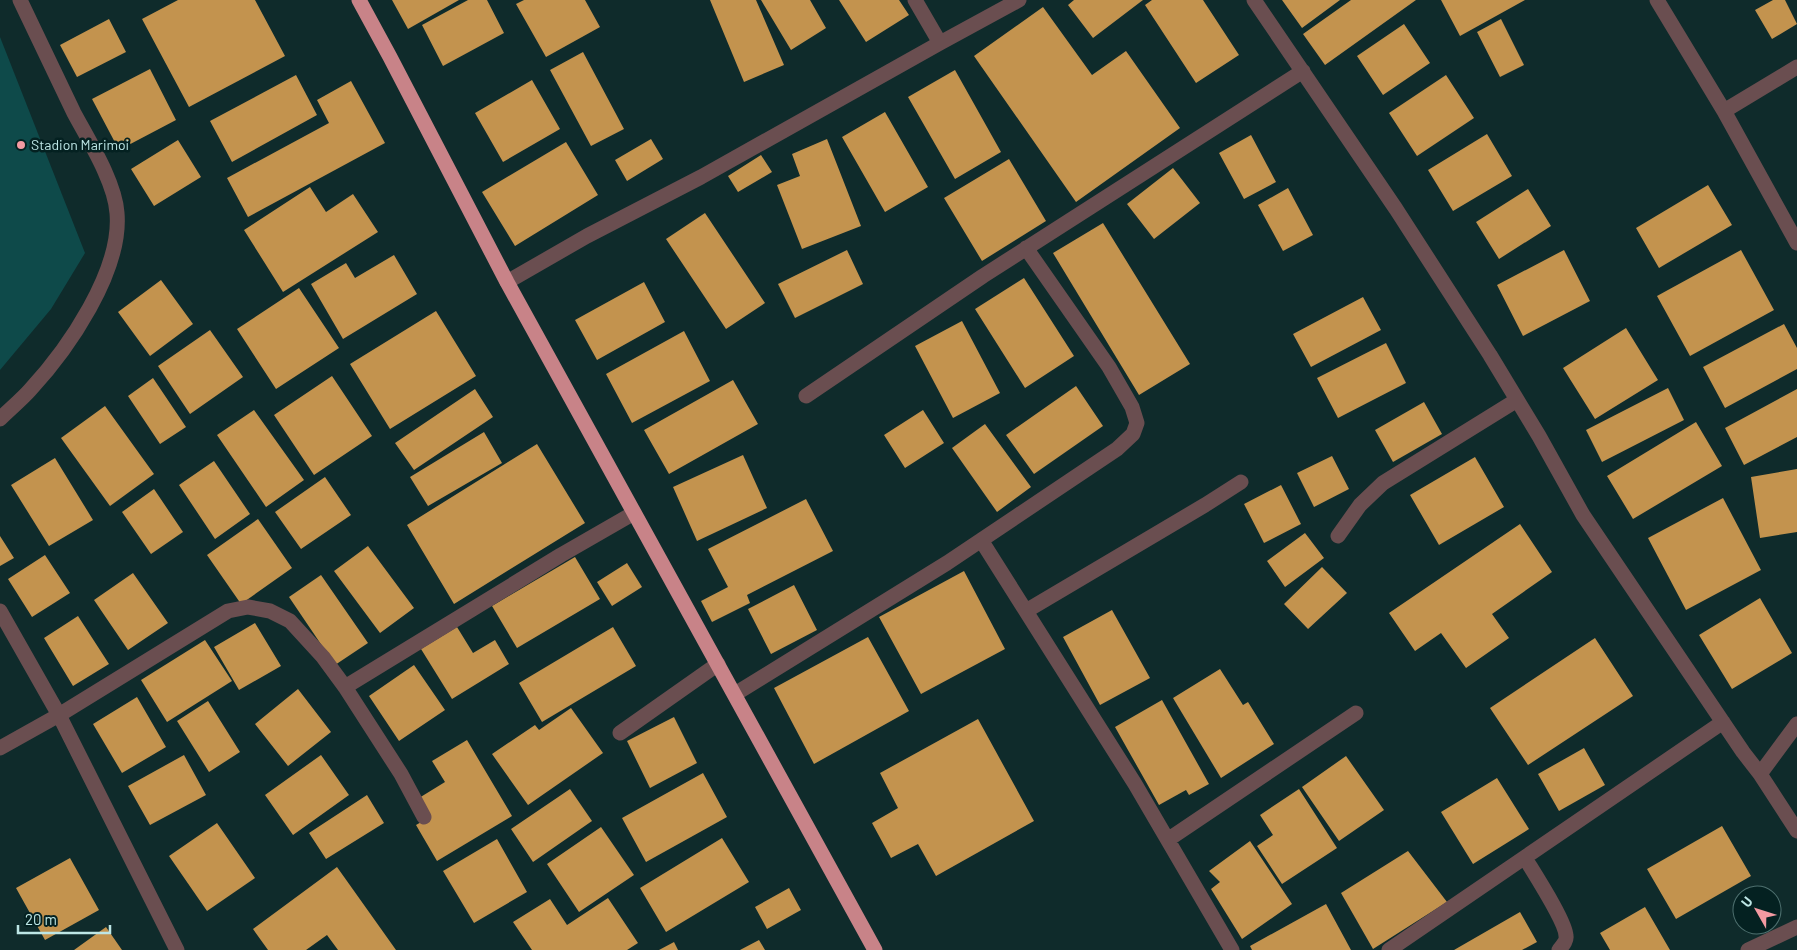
<svg xmlns="http://www.w3.org/2000/svg" width="1797" height="950" viewBox="0 0 1797 950" font-family="Barlow,sans-serif">
	<style>
		.green { fill: #0e4a4a }
		.building { fill: #c3934e }
		.lines { fill: none; stroke-linecap: round; stroke-linejoin: round }
		.minor { stroke: #6a4e50; stroke-width: 15 }
		.highway { stroke: #c88388; stroke-width: 15 }
		.poi-dot { fill: #f49aa2; stroke: #042121; stroke-width: 2 }
		.labels { text-anchor: middle; stroke-width: 5; stroke-linejoin: round; paint-order: stroke }
		.poi-label { font-size: 14px; fill: #bde6e5; stroke: #042121; text-anchor: start }
	</style>
	<rect width="100%" height="100%" fill="#0f2b2b"/>
	<!-- green -->
	<path class="green" d="M 0,37 L 85,253 L 51,309 L 0,370 Z"/>
	<!-- building -->
	<path class="building" d="M 178,0 L 255,0 L 285,56 L 189,107 L 142,19 Z
		M 392,0 L 459,0 L 408,29 Z
		M 468,0 L 487,0 L 504,33 L 443,66 L 422,25 Z
		M 524,0 L 585,0 L 600,27 L 546,57 L 516,4 Z
		M 710,0 L 756,0 L 784,65 L 744,82 Z
		M 761,0 L 810,0 L 826,28 L 791,50 Z
		M 839,0 L 899,0 L 909,15 L 866,42 Z
		M 1074,0 L 1143,0 L 1093,38 L 1068,5 Z
		M 1152,0 L 1203,0 L 1239,55 L 1196,83 L 1145,5 Z
		M 1282,0 L 1340,0 L 1302,28 Z
		M 1351,0 L 1416,0 L 1325,65 L 1303,34 Z
		M 1441,0 L 1525,0 L 1460,36 Z
		M 1773,0 L 1785,0 L 1797,24 L 1772,39 L 1755,10 Z
		M 1043,7 L 1092,75 L 1126,51 L 1180,128 L 1076,202 L 974,56 Z
		M 109,19 L 126,52 L 77,77 L 60,45 Z
		M 1501,19 L 1524,65 L 1500,77 L 1477,32 Z
		M 1404,24 L 1430,63 L 1383,95 L 1357,56 Z
		M 583,52 L 624,129 L 591,146 L 550,70 Z
		M 150,69 L 176,120 L 119,150 L 92,99 Z
		M 955,70 L 1001,152 L 955,179 L 908,97 Z
		M 296,75 L 317,115 L 232,162 L 210,121 Z
		M 1446,75 L 1474,118 L 1417,156 L 1389,113 Z
		M 532,80 L 560,129 L 503,162 L 475,113 Z
		M 351,81 L 385,143 L 248,217 L 227,178 L 329,123 L 317,100 Z
		M 885,112 L 928,187 L 885,212 L 842,137 Z
		M 1487,134 L 1512,176 L 1453,211 L 1428,170 Z
		M 1251,135 L 1276,182 L 1244,199 L 1219,153 Z
		M 651,139 L 663,159 L 627,181 L 615,160 Z
		M 827,139 L 861,226 L 802,249 L 777,185 L 800,176 L 792,154 Z
		M 178,140 L 201,177 L 154,206 L 131,169 Z
		M 566,142 L 598,195 L 515,246 L 482,192 Z
		M 761,155 L 772,172 L 738,192 L 728,176 Z
		M 1009,159 L 1046,221 L 982,261 L 944,198 Z
		M 1173,168 L 1200,203 L 1154,239 L 1127,204 Z
		M 1708,185 L 1732,225 L 1659,268 L 1636,228 Z
		M 310,187 L 326,212 L 353,194 L 378,232 L 283,292 L 244,230 Z
		M 1288,188 L 1313,235 L 1283,251 L 1258,205 Z
		M 1528,189 L 1551,226 L 1499,259 L 1476,222 Z
		M 705,213 L 765,303 L 726,329 L 666,239 Z
		M 1103,223 L 1190,364 L 1139,395 L 1053,253 Z
		M 847,250 L 863,284 L 795,318 L 778,284 Z
		M 1564,250 L 1590,301 L 1523,336 L 1497,285 Z
		M 1741,250 L 1774,310 L 1690,356 L 1657,296 Z
		M 394,255 L 417,294 L 343,339 L 311,284 L 346,263 L 355,278 Z
		M 1024,278 L 1074,356 L 1025,388 L 975,309 Z
		M 161,280 L 193,324 L 150,356 L 118,312 Z
		M 644,282 L 665,322 L 597,360 L 575,320 Z
		M 299,288 L 339,348 L 276,389 L 237,329 Z
		M 1363,297 L 1381,330 L 1311,367 L 1293,334 Z
		M 436,311 L 476,376 L 390,429 L 350,364 Z
		M 962,321 L 1000,393 L 953,418 L 915,346 Z
		M 1784,324 L 1797,348 L 1797,369 L 1725,408 L 1703,367 Z
		M 1626,328 L 1658,380 L 1595,419 L 1563,368 Z
		M 210,330 L 243,377 L 190,414 L 158,366 Z
		M 684,331 L 710,381 L 632,423 L 606,374 Z
		M 1386,343 L 1406,383 L 1338,418 L 1317,378 Z
		M 332,376 L 372,436 L 314,475 L 274,415 Z
		M 153,378 L 186,427 L 160,444 L 128,396 Z
		M 733,380 L 758,424 L 669,474 L 644,430 Z
		M 1076,386 L 1103,426 L 1034,474 L 1006,435 Z
		M 1668,388 L 1684,420 L 1602,462 L 1586,430 Z
		M 475,389 L 493,417 L 414,470 L 395,443 Z
		M 1797,389 L 1797,437 L 1744,465 L 1725,428 Z
		M 1424,402 L 1442,434 L 1393,462 L 1375,430 Z
		M 105,406 L 154,474 L 110,506 L 61,438 Z
		M 254,410 L 304,480 L 266,507 L 217,435 Z
		M 923,410 L 944,443 L 905,468 L 884,435 Z
		M 1696,422 L 1722,466 L 1633,519 L 1607,476 Z
		M 985,424 L 1031,487 L 997,512 L 952,448 Z
		M 484,432 L 502,463 L 428,506 L 410,477 Z
		M 537,444 L 585,523 L 454,604 L 407,525 Z
		M 743,455 L 767,508 L 697,541 L 673,487 Z
		M 1332,456 L 1349,489 L 1314,507 L 1297,473 Z
		M 1475,457 L 1504,507 L 1439,545 L 1410,495 Z
		M 55,458 L 93,520 L 49,546 L 11,485 Z
		M 214,461 L 250,514 L 215,539 L 179,485 Z
		M 1797,469 L 1797,532 L 1760,538 L 1751,477 Z
		M 325,477 L 351,515 L 301,549 L 275,512 Z
		M 1281,485 L 1301,524 L 1264,543 L 1244,504 Z
		M 154,489 L 183,532 L 151,554 L 122,512 Z
		M 1723,498 L 1761,570 L 1686,610 L 1648,538 Z
		M 806,499 L 833,551 L 747,595 L 750,603 L 712,622 L 701,601 L 728,587 L 708,549 Z
		M 258,519 L 292,568 L 241,604 L 207,555 Z
		M 1520,524 L 1552,572 L 1492,614 L 1509,638 L 1466,668 L 1441,633 L 1415,651 L 1389,613 Z
		M 1305,533 L 1324,558 L 1285,587 L 1267,561 Z
		M 0,536 L 14,558 L 0,566 Z
		M 368,546 L 414,608 L 380,633 L 334,571 Z
		M 45,555 L 70,593 L 32,617 L 8,579 Z
		M 575,557 L 600,599 L 517,648 L 492,606 Z
		M 627,563 L 642,587 L 612,606 L 597,582 Z
		M 1322,567 L 1347,593 L 1308,629 L 1284,604 Z
		M 964,571 L 1005,649 L 921,694 L 879,617 Z
		M 133,573 L 168,623 L 128,650 L 94,600 Z
		M 321,575 L 368,643 L 335,665 L 289,597 Z
		M 794,585 L 817,630 L 771,654 L 748,609 Z
		M 1760,598 L 1792,653 L 1732,689 L 1699,635 Z
		M 1112,610 L 1150,678 L 1100,705 L 1063,637 Z
		M 78,616 L 109,664 L 73,686 L 44,638 Z
		M 255,623 L 281,666 L 239,690 L 214,647 Z
		M 457,627 L 473,653 L 495,640 L 509,664 L 452,699 L 421,649 Z
		M 613,627 L 636,666 L 542,722 L 519,683 Z
		M 868,637 L 909,711 L 814,764 L 774,688 Z
		M 1595,638 L 1633,696 L 1528,765 L 1490,708 Z
		M 205,640 L 232,681 L 167,722 L 141,680 Z
		M 414,665 L 445,710 L 399,741 L 369,696 Z
		M 1220,669 L 1243,705 L 1248,702 L 1274,744 L 1221,778 L 1173,698 Z
		M 298,689 L 331,732 L 288,766 L 255,724 Z
		M 137,697 L 166,747 L 122,773 L 93,724 Z
		M 1162,700 L 1209,784 L 1189,795 L 1186,790 L 1159,805 L 1115,727 Z
		M 208,701 L 240,752 L 209,772 L 177,721 Z
		M 571,708 L 603,753 L 528,805 L 492,754 L 535,725 L 539,730 Z
		M 674,717 L 697,763 L 650,788 L 627,741 Z
		M 978,719 L 1034,821 L 936,876 L 918,844 L 891,858 L 872,823 L 898,808 L 880,773 Z
		M 467,740 L 512,816 L 437,861 L 416,825 L 430,817 L 419,798 L 445,782 L 432,761 Z
		M 1584,748 L 1605,785 L 1559,811 L 1538,774 Z
		M 184,755 L 206,795 L 150,825 L 128,786 Z
		M 321,755 L 349,795 L 293,835 L 265,795 Z
		M 1346,756 L 1384,810 L 1339,841 L 1302,787 Z
		M 703,773 L 727,817 L 646,862 L 622,818 Z
		M 1497,778 L 1529,829 L 1473,864 L 1441,812 Z
		M 570,789 L 592,821 L 533,862 L 511,829 Z
		M 1299,789 L 1337,848 L 1282,884 L 1257,846 L 1273,835 L 1260,815 Z
		M 367,795 L 384,823 L 326,859 L 309,833 Z
		M 217,823 L 255,878 L 207,911 L 169,856 Z
		M 1722,826 L 1751,876 L 1676,919 L 1647,869 Z
		M 601,827 L 634,875 L 579,912 L 547,864 Z
		M 722,838 L 749,882 L 666,932 L 640,888 Z
		M 497,839 L 527,892 L 474,923 L 443,871 Z
		M 1250,841 L 1292,904 L 1242,939 L 1211,889 L 1220,882 L 1209,871 Z
		M 1408,851 L 1447,902 L 1373,949 L 1341,893 Z
		M 70,858 L 99,910 L 45,940 L 16,888 Z
		M 337,867 L 396,950 L 338,950 L 327,935 L 306,950 L 268,950 L 253,929 Z
		M 789,888 L 801,910 L 767,929 L 755,907 Z
		M 608,898 L 638,943 L 627,950 L 532,950 L 513,922 L 550,899 L 567,925 Z
		M 1326,904 L 1351,950 L 1252,950 L 1250,946 Z
		M 1645,907 L 1670,950 L 1610,950 L 1600,933 Z
		M 1520,912 L 1537,942 L 1522,950 L 1454,950 Z
		M 106,927 L 122,950 L 74,950 Z
		M 759,940 L 765,950 L 740,950 Z
		M 674,942 L 678,950 L 659,950 Z"/>
	<g class="lines">
		<!-- minor -->
		<path class="minor" d="M 915,0 L 940,43
			M 1254,0 L 1396,209 L 1490,355 L 1539,436 L 1583,515 L 1743,752 L 1760,774 L 1797,831
			M 1657,0 L 1724,111 L 1797,243
			M 1724,111 L 1797,67
			M 507,282 L 587,236 L 701,177 L 940,43 L 1019,0
			M 806,396 L 983,276 L 1303,71
			M 0,419 C 10,409 21,400 30,390 C 68,349 122,271 117,213 C 115,182 89,141 74,113 C 56,76 38,38 20,0
			M 1338,536 L 1360,505 L 1383,483 L 1517,400
			M 981,540 L 1135,784 L 1232,950
			M 0,611 L 59,715 L 177,950
			M 1026,611 L 1205,505 L 1241,482
			M 345,687 L 561,555 L 634,513
			M 735,694 L 947,563 L 1117,449 L 1133,434 L 1137,423 L 1132,407 L 1109,367 L 1026,248
			M 620,733 L 718,664
			M 0,748 L 59,715 L 228,611 L 248,607 L 270,611 L 290,621 L 323,657 L 345,687 L 401,774 L 424,817
			M 1760,774 L 1797,724
			M 1169,839 L 1356,713
			M 1525,858 C 1534,873 1566,922 1566,936 C 1567,941 1562,946 1559,950
			M 1389,950 L 1723,722
			M 1748,950 L 1797,927"/>
		<!-- highway -->
		<path class="highway" d="M 359,0 L 390,57 L 507,282 L 875,950"/>
	</g>
	<!-- markers -->
	<circle class="poi-dot" cx="21" cy="145" r="5"/>
	<g class="labels">
		<!-- poi labels -->
		<g class="poi-label">
			<text x="31" y="150">Stadion Marimoi</text>
		</g>
	</g>
	<!-- north arrow -->
	<g transform="translate(1757 910) rotate(309)"><circle r="24" fill="#042121" stroke="#4e706f"/>
	<path d="M0-4L9 19L0 12L-9 19Z" fill="#f49aa2"/>
	<text y="-8" font-size="14" font-weight="bold" text-anchor="middle" fill="#bde6e5">U</text>
	</g>
	<!-- scale -->
	<path d="M18 925v8h92v-8" fill="none" stroke="#bde6e5" stroke-width="2.5"/>
	<text x="25" y="925" font-size="15" fill="#bde6e5" stroke="#042121" stroke-width="4" paint-order="stroke">20 m</text>
</svg>
